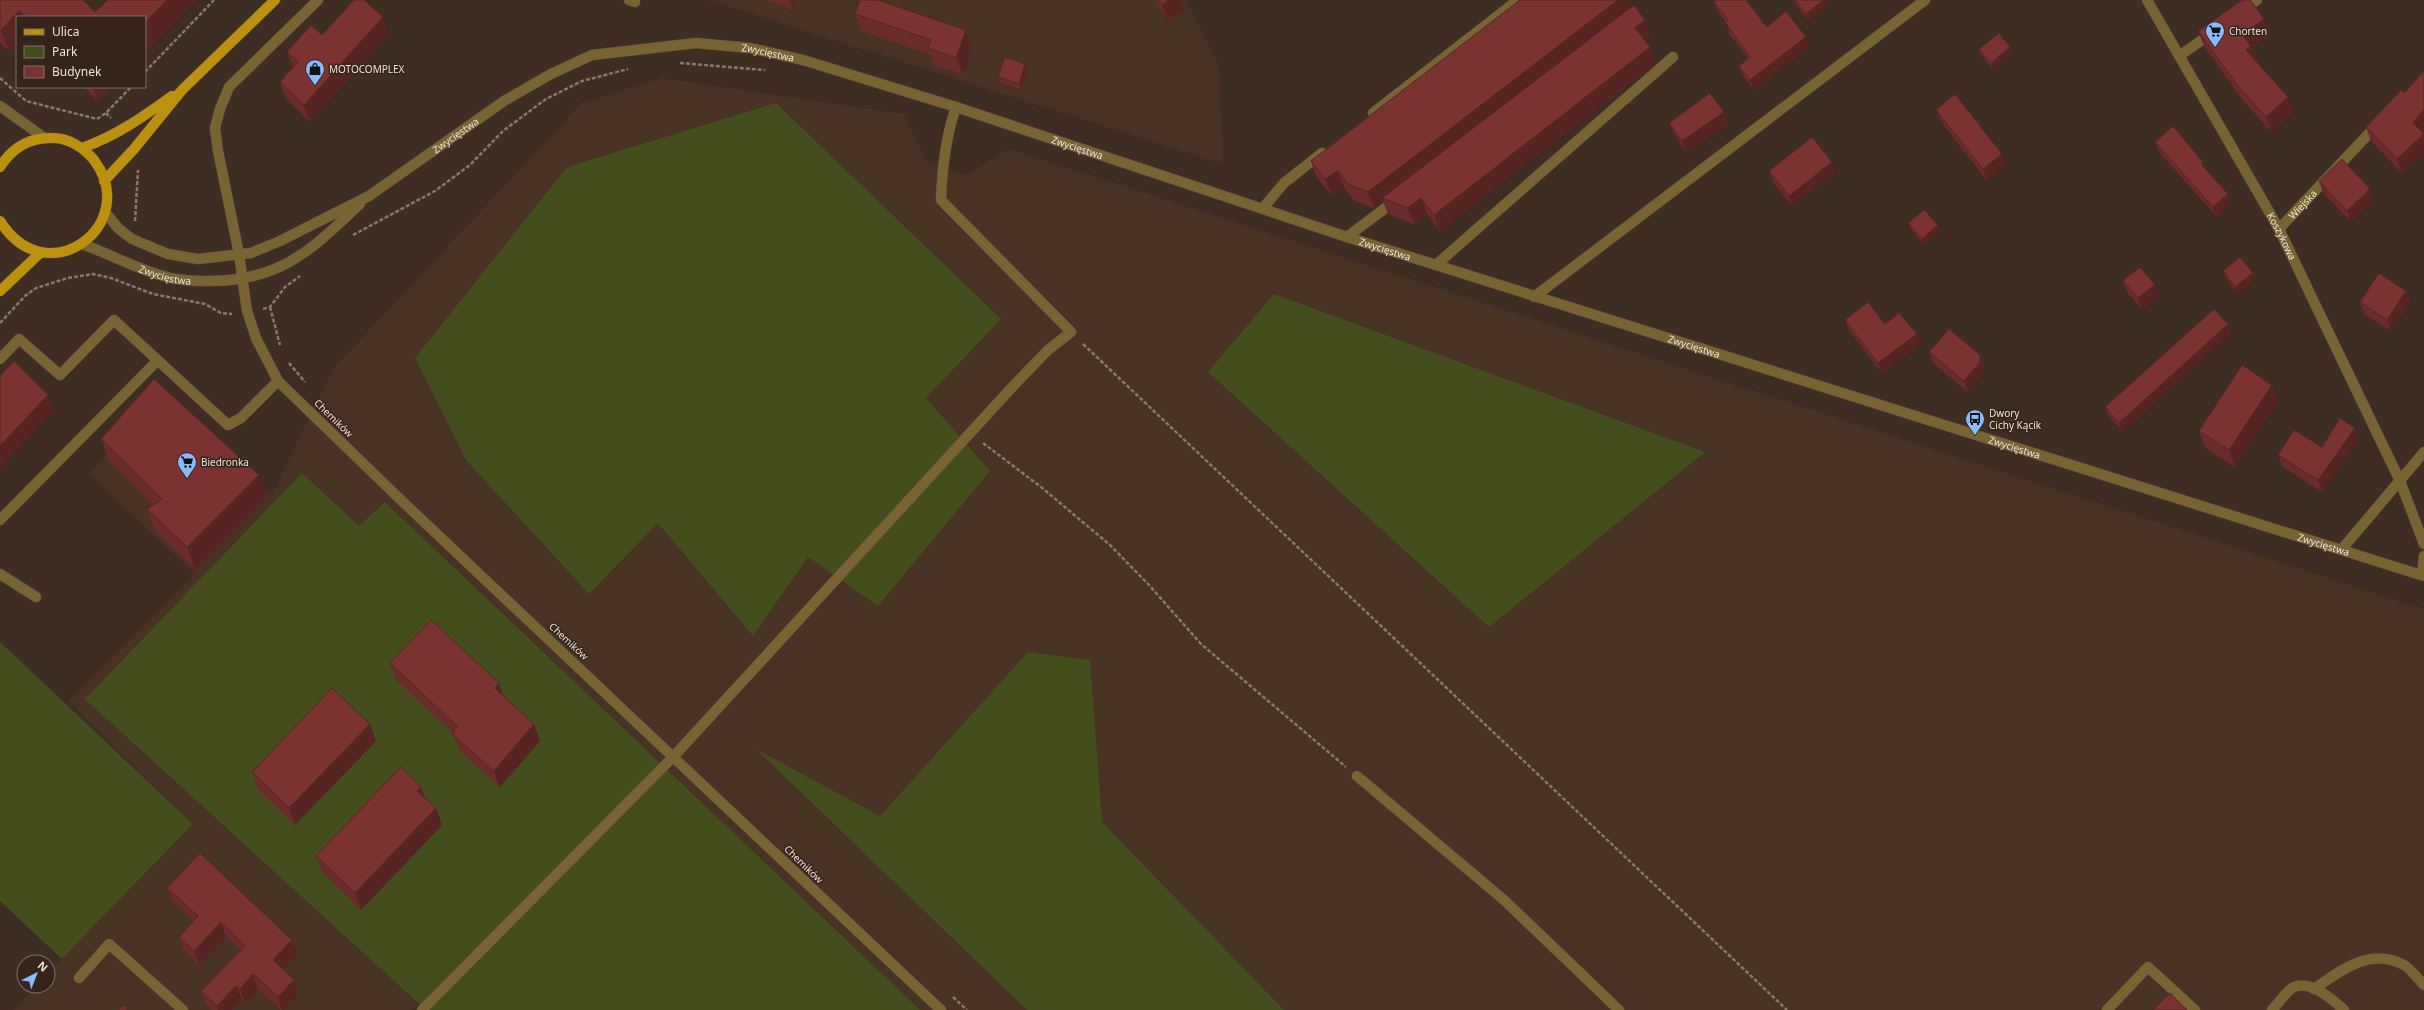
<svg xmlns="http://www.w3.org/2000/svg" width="2424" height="1010" viewBox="0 0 2424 1010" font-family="'Noto Sans',sans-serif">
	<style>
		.built { fill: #483223 }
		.green { fill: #444d1c }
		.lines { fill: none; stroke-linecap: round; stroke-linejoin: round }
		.minor-casing { stroke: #5a4a41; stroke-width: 11 }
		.major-casing { stroke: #5a4a41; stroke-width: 11 }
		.path { stroke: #87786f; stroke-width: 2.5; stroke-dasharray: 4 2; stroke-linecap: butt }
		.minor { stroke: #786332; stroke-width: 10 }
		.major { stroke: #bd9110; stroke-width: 10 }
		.wall { fill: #6a2c2b }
		.shaded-wall { fill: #562423 }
		.building { fill: #7b3332; stroke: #562423 }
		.labels { text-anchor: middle; stroke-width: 3; stroke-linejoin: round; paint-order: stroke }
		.poi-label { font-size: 10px; fill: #eee3dc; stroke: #342419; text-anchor: start }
		.street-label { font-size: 10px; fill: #eee3dc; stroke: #342419 }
	</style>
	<rect width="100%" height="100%" fill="#3e2d23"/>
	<!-- built -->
	<path class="built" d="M 708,0 L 1187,0 L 1219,66 L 1223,164 Z
		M 662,78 L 904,114 L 926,160 L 965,175 L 1010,149 L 2424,609 L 2424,1010 L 424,1010 L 418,1004 L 412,1010 L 14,1010 L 37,986 L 48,986 L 48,974 L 193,824 L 68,701 L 195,574 L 88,474 L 161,393 L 272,495 L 332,370 L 582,103 Z"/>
	<!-- green -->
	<path class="green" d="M 776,103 L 1001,319 L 926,398 L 990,471 L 878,606 L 808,557 L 753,636 L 658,523 L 589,594 L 466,460 L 415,358 L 567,167 Z
		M 1274,294 L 1705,452 L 1489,627 L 1208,372 Z
		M 302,473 L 359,526 L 385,502 L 920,1010 L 426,1010 L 85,699 Z
		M 0,642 L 193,824 L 62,959 L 0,901 Z
		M 1028,652 L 1090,660 L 1102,822 L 1284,1010 L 1027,1010 L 756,749 L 880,816 Z"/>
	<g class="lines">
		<!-- minor casing -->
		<g class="minor-casing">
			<g id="minor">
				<path d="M 318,0 L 229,87 L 220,109 L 215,128 L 218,151 L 239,254 L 247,311 L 256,338 L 278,381 L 404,503 L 941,1010"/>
				<path d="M 629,0 L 635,2"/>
				<path id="s1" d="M 2147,0 L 2279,229 L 2400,481 L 2424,544"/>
				<path d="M 2243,10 L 2257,0"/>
				<path d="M 2179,56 L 2212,33"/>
				<path d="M 0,106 L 43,137"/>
				<path d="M 1373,113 L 1518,0"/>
				<path d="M 1263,208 L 1284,183 L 1322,153"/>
				<path id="s2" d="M 105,212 L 118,228 L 132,239 L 168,254 L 198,259 L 251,253 L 280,241 L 369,196 L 504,101 L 551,74 L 592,55 L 696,43 L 750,48 L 803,60 L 956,107 L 1347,237 L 2424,576"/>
				<path id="s3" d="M 2279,229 L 2377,125"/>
				<path d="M 1347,237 L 1396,200"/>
				<path id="s4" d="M 82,244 C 110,254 138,270 167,277 C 180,281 195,281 209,281 C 281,281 311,250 360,204"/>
				<path d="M 1437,264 L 1673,57"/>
				<path d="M 1534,297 L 1925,0"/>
				<path d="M 0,359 L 19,339 L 60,375 L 114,320 L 228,425 L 241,418 L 278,381"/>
				<path d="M 0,520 L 157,361"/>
				<path d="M 2342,549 L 2424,452"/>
				<path d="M 0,574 L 36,597"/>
				<path d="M 2422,575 L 2424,556"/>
				<path d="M 1357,776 L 1504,900 L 1619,1010"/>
				<path d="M 79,978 L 109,944 L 183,1010"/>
				<path d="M 2314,989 C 2341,970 2370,947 2404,965 C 2411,969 2418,979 2424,985"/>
				<path d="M 422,1010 L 674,756 L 1016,383 L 1048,350 L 1071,332 L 941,200 C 942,169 946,136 956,107"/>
				<path d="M 2107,1010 L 2148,967 L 2195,1010"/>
				<path d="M 2272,1010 C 2278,1004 2286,991 2294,987 C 2311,980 2333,1000 2344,1010"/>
			</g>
		</g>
		<!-- major casing -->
		<g class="major-casing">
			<path id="major" d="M 82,148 C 116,136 143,117 172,96
				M 0,167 C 12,148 30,137 53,138 C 69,138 84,148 94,160 C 142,224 47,296 0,221
				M 104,181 L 134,149 L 182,90 L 275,0
				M 0,291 L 40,253"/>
		</g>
		<!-- path -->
		<path class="path" d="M 680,63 L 765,70
			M 145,72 L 214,0
			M 0,78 L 26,101 L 97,119 L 106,113 L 131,87
			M 106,113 L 111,118
			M 135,221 L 138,170
			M 353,235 L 435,191 L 470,165 L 503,131 L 546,99 L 582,81 L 628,69
			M 270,307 L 280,345
			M 263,309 L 270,307 L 285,287 L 300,276
			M 0,323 L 25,296 L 36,288 L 68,278 L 93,274 L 111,278 L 153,294 L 205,304 L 221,313 L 232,314
			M 1083,344 L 1787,1010
			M 289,363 L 305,382
			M 983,443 L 1041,487 L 1110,545 L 1149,585 L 1201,644 L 1346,767
			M 953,997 L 967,1010"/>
		<!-- minor -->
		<use href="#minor" class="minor"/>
		<!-- major -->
		<use href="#major" class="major"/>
	</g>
	<!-- wall -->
	<path class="wall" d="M 0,0 L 95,12 L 108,0 L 196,0 L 145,53 L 145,17 L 17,17 L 9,51 L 0,43 Z
		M 766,0 L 797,0 L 793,10 Z
		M 1155,0 L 1181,0 L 1184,9 L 1167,20 Z
		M 1794,0 L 1827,0 L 1828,4 L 1808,20 L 1796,5 Z
		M 1714,2 L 1767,27 L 1810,47 L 1754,90 L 1743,76 L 1739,66 L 1748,59 L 1729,33 L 1726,22 L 1718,12 Z
		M 1631,8 L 1651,35 L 1645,40 L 1650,47 L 1656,63 L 1440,231 L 1427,214 L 1414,224 L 1388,214 L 1383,201 L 1374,208 L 1354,201 L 1344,187 L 1332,196 L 1317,178 L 1311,161 Z
		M 855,14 L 966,30 L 972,47 L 963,75 L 934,65 L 931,55 L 861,31 Z
		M 2198,31 L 2270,34 L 2252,48 L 2257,61 L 2256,61 L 2294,112 L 2271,132 L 2242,99 L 2204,46 Z
		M 389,34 L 310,122 L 286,99 L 280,82 L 293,68 L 287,52 L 322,35 Z
		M 2010,47 L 2012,52 L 1993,69 L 1981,55 L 1979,49 Z
		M 1028,70 L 1021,89 L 1001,83 L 998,77 Z
		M 2424,71 L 2424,129 L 2422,132 L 2424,135 L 2424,152 L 2402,173 L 2371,141 L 2366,127 L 2404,93 Z
		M 84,87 L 112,87 L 98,101 Z
		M 1936,110 L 2006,166 L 1987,181 L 1941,121 Z
		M 1724,112 L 1728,124 L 1686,152 L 1674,134 L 1669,123 Z
		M 2155,142 L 2203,162 L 2206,170 L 2231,204 L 2217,217 L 2159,152 Z
		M 1769,171 L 1836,172 L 1792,206 L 1773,182 Z
		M 2319,181 L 2374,200 L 2351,222 L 2323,193 Z
		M 1908,223 L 1938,225 L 1940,231 L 1924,245 L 1911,229 Z
		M 2223,271 L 2253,273 L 2255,278 L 2238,293 L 2225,277 Z
		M 2123,280 L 2155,285 L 2159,296 L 2142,310 L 2127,292 Z
		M 2406,291 L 2410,303 L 2391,331 L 2364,314 L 2360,302 Z
		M 1845,320 L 1885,324 L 1920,344 L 1882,373 L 1849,330 Z
		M 2228,324 L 2231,333 L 2123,432 L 2108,415 L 2105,407 Z
		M 1929,352 L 1984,366 L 1984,373 L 1968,392 L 1933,363 Z
		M 2272,385 L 2278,402 L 2235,467 L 2205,448 L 2199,431 Z
		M 2355,428 L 2359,439 L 2322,492 L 2282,466 L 2278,455 L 2322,447 Z
		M 101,439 L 267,497 L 195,569 L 155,531 L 147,509 L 153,505 L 109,461 Z
		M 390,663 L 503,696 L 534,724 L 540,741 L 500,787 L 459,750 L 453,733 L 396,680 Z
		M 376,741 L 295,825 L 258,789 L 252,772 Z
		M 421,787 L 425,799 L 436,808 L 442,825 L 361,910 L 323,873 L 316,856 Z
		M 167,888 L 297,954 L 283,969 L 294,980 L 299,994 L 284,1010 L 281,1010 L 258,989 L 245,1003 L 242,1000 L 232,1010 L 211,1010 L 206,1005 L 201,991 L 240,950 L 226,937 L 199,965 L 184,951 L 179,937 L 193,921 L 173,902 Z"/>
	<!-- shaded-wall -->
	<path class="shaded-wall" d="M 167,0 L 196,0 L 145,53 L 145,23 Z
		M 790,0 L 797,0 L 793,10 Z
		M 1169,0 L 1181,0 L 1184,9 L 1167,20 L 1162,5 Z
		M 1618,0 L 1628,0 L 1632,11 L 1382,198 L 1383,201 L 1374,208 L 1368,192 Z
		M 1824,0 L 1827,0 L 1828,4 L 1808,20 L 1806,14 Z
		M 19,11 L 22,17 L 17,17 L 17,43 L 9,51 L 1,30 Z
		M 383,17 L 389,34 L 310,122 L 304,105 Z
		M 2264,19 L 2270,34 L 2252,48 L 2257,61 L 2252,65 L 2246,50 L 2243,35 Z
		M 1645,20 L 1651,35 L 1641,43 L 1635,28 Z
		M 966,30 L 972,47 L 963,75 L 956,58 Z
		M 1806,37 L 1810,47 L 1754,90 L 1750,80 Z
		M 1650,47 L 1656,63 L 1440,231 L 1434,215 Z
		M 2010,47 L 2012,52 L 1993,69 L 1991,63 Z
		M 1025,64 L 1028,70 L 1021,89 L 1019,84 Z
		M 93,87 L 112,87 L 98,101 Z
		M 2288,97 L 2294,112 L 2271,132 L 2266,117 Z
		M 2424,109 L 2424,129 L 2418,136 L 2413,123 Z
		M 1724,112 L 1728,124 L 1686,152 L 1682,141 Z
		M 2424,134 L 2424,152 L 2402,173 L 2397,159 Z
		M 2002,154 L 2006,166 L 1987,181 L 1983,169 Z
		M 1832,162 L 1836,172 L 1792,206 L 1789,196 Z
		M 2203,162 L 2207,171 L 2201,164 Z
		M 1338,171 L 1344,187 L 1332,196 L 1325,179 Z
		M 2370,189 L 2374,200 L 2351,222 L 2347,211 Z
		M 2228,194 L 2231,204 L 2217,217 L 2213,207 Z
		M 1421,198 L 1427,214 L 1414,224 L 1408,208 Z
		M 1938,225 L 1940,231 L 1924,245 L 1922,239 Z
		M 2253,273 L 2255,278 L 2238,293 L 2235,287 Z
		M 2155,285 L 2159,296 L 2142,310 L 2138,298 Z
		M 2406,291 L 2410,303 L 2391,331 L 2387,320 Z
		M 2228,324 L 2231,333 L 2123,432 L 2119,423 Z
		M 1917,334 L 1920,344 L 1882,373 L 1878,363 Z
		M 1980,355 L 1984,366 L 1984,373 L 1968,392 L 1964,381 Z
		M 2272,385 L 2278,402 L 2235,467 L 2229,450 Z
		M 48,395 L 55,411 L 0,469 L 0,446 Z
		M 2355,428 L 2359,439 L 2322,492 L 2318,480 Z
		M 259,475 L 267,497 L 195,569 L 187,547 Z
		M 499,683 L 505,700 L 495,688 Z
		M 370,724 L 376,741 L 295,825 L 289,808 Z
		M 534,724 L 540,741 L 500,787 L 494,771 Z
		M 421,787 L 427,804 L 417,791 Z
		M 436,808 L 442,825 L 361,910 L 355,893 Z
		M 221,922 L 226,937 L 199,965 L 194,951 Z
		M 292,940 L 297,954 L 278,974 L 273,960 Z
		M 253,974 L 258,989 L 245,1003 L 240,989 Z
		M 294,980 L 299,994 L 284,1010 L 282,1010 L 278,997 Z
		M 236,986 L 242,1000 L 232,1010 L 218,1010 L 217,1006 Z"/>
	<!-- building -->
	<path class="building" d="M 0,0 L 83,0 L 95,12 L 108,0 L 167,0 L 145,23 L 145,17 L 26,17 L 19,11 L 1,30 L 0,29 Z
		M 354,0 L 364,0 L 383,17 L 304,105 L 280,82 L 298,62 L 287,52 L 311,25 L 322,35 Z
		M 860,0 L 878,0 L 966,30 L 956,58 L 928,48 L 931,40 L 855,14 Z
		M 1159,0 L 1169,0 L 1162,5 Z
		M 1520,0 L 1618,0 L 1368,192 L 1348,184 L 1338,171 L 1325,179 L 1311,161 Z
		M 1716,0 L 1746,0 L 1767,27 L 1786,11 L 1806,37 L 1750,80 L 1739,66 L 1750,57 L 1725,22 L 1728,20 L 1714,2 Z
		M 1795,0 L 1824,0 L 1806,14 Z
		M 2242,0 L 2250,0 L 2264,19 L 2243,35 L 2251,46 L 2246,50 L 2288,97 L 2266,117 L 2237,85 L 2198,31 Z
		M 1634,5 L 1645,20 L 1635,28 L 1650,47 L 1434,215 L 1421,198 L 1408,208 L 1382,198 Z
		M 1999,33 L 2010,47 L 1991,63 L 1979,49 Z
		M 1005,57 L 1025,64 L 1019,84 L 998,77 Z
		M 2424,71 L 2424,109 L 2413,123 L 2424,134 L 2397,159 L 2366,127 L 2401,90 L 2404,93 Z
		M 1710,93 L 1724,112 L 1682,141 L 1669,123 Z
		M 1955,94 L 2002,154 L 1983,169 L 1936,110 Z
		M 2173,126 L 2203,162 L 2201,164 L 2228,194 L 2213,207 L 2155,142 Z
		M 1812,137 L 1832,162 L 1789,196 L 1769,171 Z
		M 2342,159 L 2370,189 L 2347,211 L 2319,181 Z
		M 1924,210 L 1938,225 L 1922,239 L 1908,223 Z
		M 2240,257 L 2253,273 L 2235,287 L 2223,271 Z
		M 2140,267 L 2155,285 L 2138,298 L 2123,280 Z
		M 2379,273 L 2406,291 L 2387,320 L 2360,302 Z
		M 1868,302 L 1885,324 L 1899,313 L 1917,334 L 1878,363 L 1845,320 Z
		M 2214,309 L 2228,324 L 2119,423 L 2105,407 Z
		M 1949,329 L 1980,355 L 1980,362 L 1964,381 L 1929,352 Z
		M 14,361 L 48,395 L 0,446 L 0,376 Z
		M 2242,365 L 2272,385 L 2229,450 L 2199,431 Z
		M 154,379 L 259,475 L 187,547 L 147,509 L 162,499 L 101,439 Z
		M 2340,418 L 2355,428 L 2318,480 L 2278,455 L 2294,430 L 2322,447 Z
		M 431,620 L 499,683 L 495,688 L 534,724 L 494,771 L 452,734 L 458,727 L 390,663 Z
		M 332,688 L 370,724 L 289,808 L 252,772 Z
		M 401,767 L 421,787 L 417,791 L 436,808 L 355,893 L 316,856 Z
		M 200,853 L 292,940 L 273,960 L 294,980 L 278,997 L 253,974 L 240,989 L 236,986 L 217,1006 L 201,991 L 245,946 L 221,922 L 194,951 L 179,937 L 198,916 L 167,888 Z
		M 2170,993 L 2187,1010 L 2153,1010 Z
		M 123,1005 L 128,1010 L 118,1010 Z"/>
	<!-- icons -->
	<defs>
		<g id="supermarket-pin" transform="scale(1)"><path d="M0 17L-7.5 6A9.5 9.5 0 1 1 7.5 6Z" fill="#8abafc" stroke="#342419"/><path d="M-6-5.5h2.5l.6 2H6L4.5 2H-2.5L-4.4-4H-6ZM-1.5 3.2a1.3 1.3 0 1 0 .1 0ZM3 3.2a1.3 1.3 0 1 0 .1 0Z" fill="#111"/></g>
		<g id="shop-pin" transform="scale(1)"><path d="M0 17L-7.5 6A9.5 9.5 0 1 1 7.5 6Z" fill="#8abafc" stroke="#342419"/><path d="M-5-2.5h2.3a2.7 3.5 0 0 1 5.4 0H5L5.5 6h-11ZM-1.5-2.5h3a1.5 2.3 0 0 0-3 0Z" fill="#111"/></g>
		<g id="bus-pin" transform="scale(1)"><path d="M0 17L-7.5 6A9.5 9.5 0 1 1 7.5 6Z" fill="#8abafc" stroke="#342419"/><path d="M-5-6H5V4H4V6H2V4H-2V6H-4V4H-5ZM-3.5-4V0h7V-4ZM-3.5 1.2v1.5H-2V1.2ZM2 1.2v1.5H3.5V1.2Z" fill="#111"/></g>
	</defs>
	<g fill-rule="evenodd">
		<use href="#supermarket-pin" x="2215" y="31"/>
		<use href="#shop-pin" x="315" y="69"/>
		<use href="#bus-pin" x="1975" y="419"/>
		<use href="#supermarket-pin" x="187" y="462"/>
	</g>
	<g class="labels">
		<!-- poi labels -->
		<g class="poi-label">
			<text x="2229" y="35">Chorten</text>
			<text x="329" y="73">MOTOCOMPLEX</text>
			<text x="1989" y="417">Dwory<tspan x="1989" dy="12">Cichy Kącik</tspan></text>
			<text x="201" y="466">Biedronka</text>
		</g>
		<!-- street labels -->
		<g class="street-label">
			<text dy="4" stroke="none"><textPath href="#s2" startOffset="734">Zwycięstwa</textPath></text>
			<text dy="4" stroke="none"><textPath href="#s2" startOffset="398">Zwycięstwa</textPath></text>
			<text dy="4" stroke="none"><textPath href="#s2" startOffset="1058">Zwycięstwa</textPath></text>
			<text dy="4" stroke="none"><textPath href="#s3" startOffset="34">Wiejska</textPath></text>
			<text dy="4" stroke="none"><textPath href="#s1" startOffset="272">Koszykowa</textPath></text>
			<text dy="4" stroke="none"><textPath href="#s2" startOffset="1382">Zwycięstwa</textPath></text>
			<text dy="4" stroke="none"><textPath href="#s4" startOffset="89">Zwycięstwa</textPath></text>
			<text dy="4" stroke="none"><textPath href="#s2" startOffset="1706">Zwycięstwa</textPath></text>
			<text transform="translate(334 418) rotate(44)" y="4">Chemików</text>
			<text dy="4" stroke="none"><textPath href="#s2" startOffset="2042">Zwycięstwa</textPath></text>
			<text dy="4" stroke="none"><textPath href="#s2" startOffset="2366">Zwycięstwa</textPath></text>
			<text transform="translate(569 641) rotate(43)" y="4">Chemików</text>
			<text transform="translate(804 864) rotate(44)" y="4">Chemików</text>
		</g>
	</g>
	<!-- legend -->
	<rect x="16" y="16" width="130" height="72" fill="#342419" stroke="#7e7067"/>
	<rect x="24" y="29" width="20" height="6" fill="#bd9110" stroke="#7e7067"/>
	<text x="52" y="36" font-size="12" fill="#eee3dc">Ulica</text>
	<rect x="24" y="46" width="20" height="12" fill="#444d1c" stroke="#7e7067"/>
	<text x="52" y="56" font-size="12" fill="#eee3dc">Park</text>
	<rect x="24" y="66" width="20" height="12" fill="#7b3332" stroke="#7e7067"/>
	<text x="52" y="76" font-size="12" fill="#eee3dc">Budynek</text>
	<!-- north arrow -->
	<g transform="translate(36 974) rotate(42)"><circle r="19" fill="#342419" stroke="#7e7067"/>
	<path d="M0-3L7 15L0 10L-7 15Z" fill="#8abafc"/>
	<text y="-6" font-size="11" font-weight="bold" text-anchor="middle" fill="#eee3dc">N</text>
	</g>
</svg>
